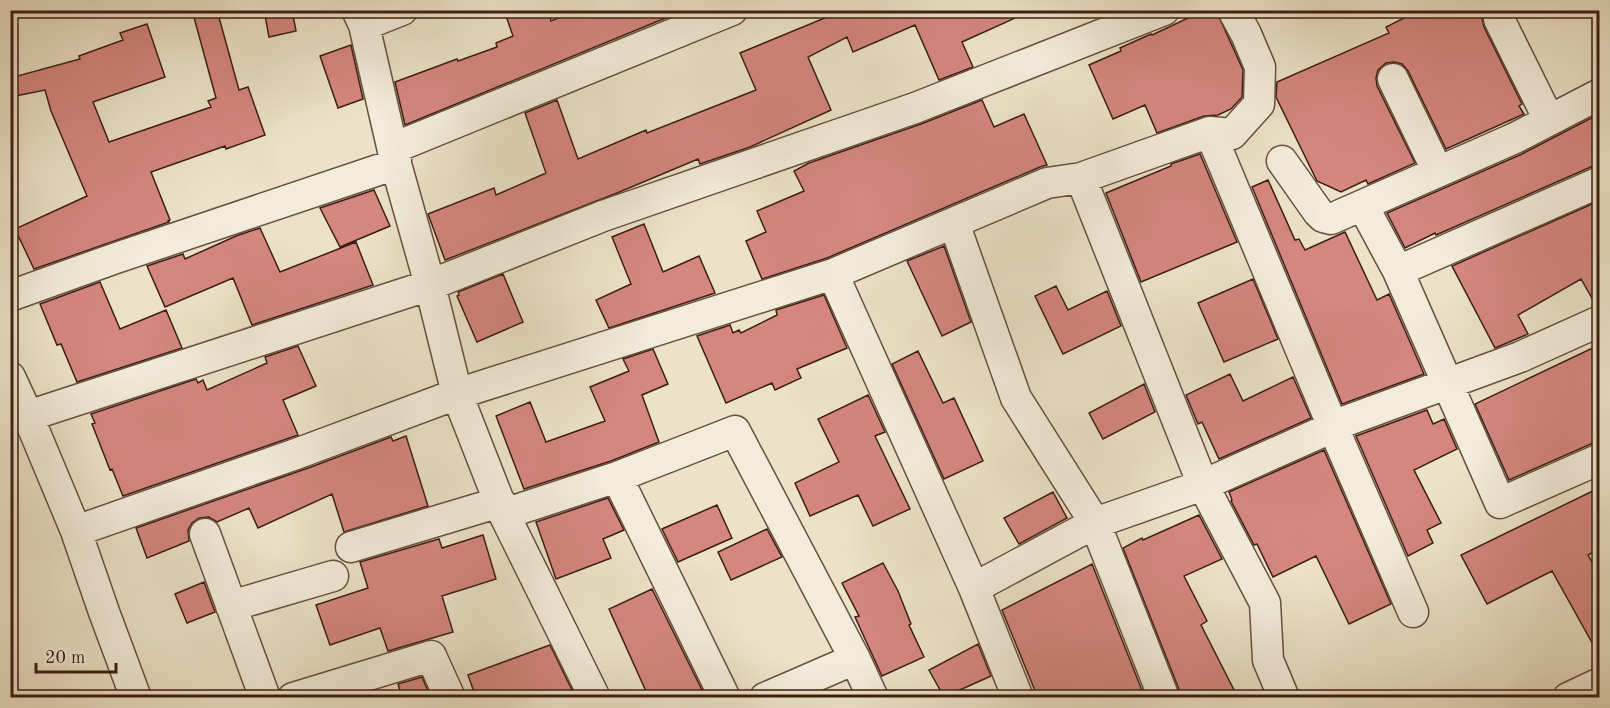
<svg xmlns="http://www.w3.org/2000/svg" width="1610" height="708" viewBox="0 0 1610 708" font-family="'Old Standard TT',serif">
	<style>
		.building { fill: #d4867f; stroke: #3c1f13; stroke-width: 1.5 }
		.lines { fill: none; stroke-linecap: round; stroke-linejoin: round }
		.minor-casing { stroke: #685040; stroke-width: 33 }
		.minor { stroke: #f3ecdb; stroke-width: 30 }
	</style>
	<rect width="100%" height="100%" fill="#ece2c8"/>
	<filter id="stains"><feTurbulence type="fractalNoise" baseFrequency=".00333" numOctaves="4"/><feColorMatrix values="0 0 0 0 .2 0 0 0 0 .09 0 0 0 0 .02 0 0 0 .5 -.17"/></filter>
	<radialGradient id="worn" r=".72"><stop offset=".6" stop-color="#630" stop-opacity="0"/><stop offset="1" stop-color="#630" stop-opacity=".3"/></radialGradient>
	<!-- building -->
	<path class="building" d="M 192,10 L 217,10 L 239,90 L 248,87 L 265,135 L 226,149 L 225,146 L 151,172 L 170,220 L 168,221 L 169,222 L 34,269 L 15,229 L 87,196 L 51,111 L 45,90 L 10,97 L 10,78 L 80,59 L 79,56 L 123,40 L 120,33 L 147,24 L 165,77 L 93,102 L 109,142 L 211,107 L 208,101 L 216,98 Z
		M 264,10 L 292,10 L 296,31 L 269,37 Z
		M 504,10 L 548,10 L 551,21 L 578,10 L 685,10 L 405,125 L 395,82 L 457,59 L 458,61 L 497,47 L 496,43 L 513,36 Z
		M 844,10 L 1033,10 L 962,42 L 973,67 L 939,80 L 915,25 L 853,52 L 847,37 L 808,57 L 831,110 L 750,147 L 700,164 L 698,159 L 617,193 L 445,260 L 428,214 L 494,188 L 496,195 L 546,173 L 525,113 L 557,100 L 578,159 L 646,130 L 647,133 L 756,90 L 740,53 Z
		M 1205,10 L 1216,10 L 1243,70 L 1242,97 L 1231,109 L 1218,115 L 1204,116 L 1157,133 L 1145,105 L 1113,119 L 1089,65 L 1121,51 L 1120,48 L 1151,34 L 1152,35 Z
		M 1420,10 L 1484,10 L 1482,18 L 1484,27 L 1522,104 L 1519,106 L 1524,114 L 1446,149 L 1408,71 L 1402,64 L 1394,62 L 1386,63 L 1378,70 L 1376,78 L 1377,86 L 1415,163 L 1368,184 L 1366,180 L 1341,192 L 1317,181 L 1276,97 L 1277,82 L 1389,33 L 1386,27 Z
		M 351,45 L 363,99 L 338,108 L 320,56 Z
		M 982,100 L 994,127 L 1024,114 L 1047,165 L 1040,167 L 827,258 L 762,279 L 746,241 L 766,232 L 757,211 L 804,191 L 794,171 L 809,163 L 921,124 Z
		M 1599,114 L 1599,165 L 1593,166 L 1436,235 L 1435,233 L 1405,248 L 1387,213 L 1522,154 Z
		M 1200,154 L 1237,242 L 1141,282 L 1106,193 L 1171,166 L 1171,164 Z
		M 1268,180 L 1295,240 L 1299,239 L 1305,250 L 1345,232 L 1377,300 L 1389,294 L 1424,374 L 1342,404 L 1252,187 Z
		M 374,190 L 390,226 L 340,247 L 320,208 Z
		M 1599,201 L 1599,304 L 1596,305 L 1581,279 L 1518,315 L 1528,334 L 1495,348 L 1452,266 Z
		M 644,224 L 663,272 L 699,256 L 715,293 L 609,328 L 596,300 L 631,284 L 612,237 Z
		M 260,228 L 280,272 L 356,242 L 373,285 L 252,325 L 233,278 L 165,307 L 147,266 L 183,254 L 185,259 L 236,236 Z
		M 944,246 L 971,322 L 942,336 L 907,261 Z
		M 503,274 L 523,322 L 477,342 L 457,296 L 459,295 L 458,292 Z
		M 1253,279 L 1278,339 L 1224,362 L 1198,303 Z
		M 100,282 L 120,329 L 166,310 L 182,348 L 77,382 L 61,344 L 57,345 L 40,304 Z
		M 1056,286 L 1068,310 L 1107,291 L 1121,326 L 1063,354 L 1035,296 Z
		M 824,295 L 847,348 L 797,369 L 801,378 L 775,390 L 772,383 L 726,403 L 697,336 L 730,325 L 733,333 L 739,330 L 741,333 L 777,315 L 776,310 Z
		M 1599,345 L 1599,442 L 1593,443 L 1509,480 L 1475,404 Z
		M 298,346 L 316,386 L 283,400 L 298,435 L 123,496 L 112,469 L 110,470 L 92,424 L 95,423 L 91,414 L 196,379 L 198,383 L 203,380 L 207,390 L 267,363 L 265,357 Z
		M 653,349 L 668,384 L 642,395 L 659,442 L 611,461 L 524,489 L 496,416 L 530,402 L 546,442 L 605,421 L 590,387 L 629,371 L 623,359 Z
		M 918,351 L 943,403 L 954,398 L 983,461 L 944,479 L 892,364 Z
		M 1230,374 L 1243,401 L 1293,377 L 1311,418 L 1219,459 L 1202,422 L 1198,424 L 1186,395 Z
		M 1144,384 L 1155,412 L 1103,439 L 1089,413 Z
		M 868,395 L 885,432 L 875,436 L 910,509 L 873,526 L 858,495 L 810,516 L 795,483 L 839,462 L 818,419 Z
		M 1427,410 L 1433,424 L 1444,419 L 1457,449 L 1414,470 L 1441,523 L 1427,530 L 1433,543 L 1408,556 L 1356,436 Z
		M 406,436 L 428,506 L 344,532 L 332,494 L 258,528 L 249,508 L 217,522 L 209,517 L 199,518 L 192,523 L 188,530 L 189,541 L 147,558 L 136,528 L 311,467 L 391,437 L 393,441 Z
		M 1324,450 L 1391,604 L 1349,624 L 1316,556 L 1273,577 L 1257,544 L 1254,545 L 1231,501 L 1232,500 L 1229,492 Z
		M 1599,488 L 1599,549 L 1588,555 L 1599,575 L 1599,655 L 1552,571 L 1487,604 L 1461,555 Z
		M 1053,492 L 1067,518 L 1019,544 L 1004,518 Z
		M 608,498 L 624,530 L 603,539 L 611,558 L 556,579 L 536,522 Z
		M 717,505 L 732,538 L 678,562 L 662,529 Z
		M 1199,515 L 1222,559 L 1184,576 L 1207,621 L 1201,625 L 1234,690 L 1219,698 L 1181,698 L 1180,692 L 1123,548 L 1142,538 L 1143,540 Z
		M 767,529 L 782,557 L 731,580 L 718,552 Z
		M 483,535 L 496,579 L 442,596 L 453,632 L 388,651 L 380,628 L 330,645 L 316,605 L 368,588 L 360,562 L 439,539 L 442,548 Z
		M 883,563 L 898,591 L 911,624 L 909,625 L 924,657 L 882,676 L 855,617 L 859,616 L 842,583 Z
		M 1092,564 L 1145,698 L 1038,698 L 1002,610 Z
		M 204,582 L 215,612 L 187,623 L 175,594 Z
		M 652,589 L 706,698 L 649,698 L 609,609 Z
		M 978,644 L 991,676 L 944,697 L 929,670 Z
		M 550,645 L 576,698 L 476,698 L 468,675 Z
		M 422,677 L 431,698 L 402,698 L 398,684 Z"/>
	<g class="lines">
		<!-- minor casing -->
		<g class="minor-casing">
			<path id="minor" d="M 357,10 L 364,25 L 396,164 L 430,285 L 457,394 L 504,514 L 595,698
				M 1499,19 L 1549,120
				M 364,25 L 402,10
				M 1393,79 L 1438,172
				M 1210,132 L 1232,134 L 1259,104 L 1260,67 L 1246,34 L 1233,10
				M 1282,161 L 1318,212 L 1323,217 L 1331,219 L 1515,138 L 1600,94
				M 1081,178 L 1203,485 L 1265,603 L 1268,660 L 1284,698
				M 1600,182 L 1398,271 L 1500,503 L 1600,459
				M 1370,219 L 1398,271
				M 954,223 L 1016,398 L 1095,523 L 1164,698
				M 10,296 L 116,258 L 396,164 L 396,147 L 732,10
				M 10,377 L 28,416 L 76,531 L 104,612 L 136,698
				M 28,416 L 430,285 L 603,216 L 915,108 L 1164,10
				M 617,477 L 725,698
				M 504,514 L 617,477 L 735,431 L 855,659 L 873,698
				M 76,531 L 296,454 L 457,394 L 833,274
				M 205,534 L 265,698
				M 351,547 L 500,502
				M 974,588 L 1095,523 L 1203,485 L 1333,427 L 1343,422 L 1520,357 L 1600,321
				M 231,606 L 333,576
				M 293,698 L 431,656 L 450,698
				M 765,698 L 855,659
				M 1018,698 L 974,588 L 833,274 L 1047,183 L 1081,178 L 1210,132 L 1333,427 L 1413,612
				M 1568,698 L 1600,683"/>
		</g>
		<!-- minor -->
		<use href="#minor" class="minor"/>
	</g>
	<!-- margin -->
	<rect width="1610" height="708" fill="none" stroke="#ece2c8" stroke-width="36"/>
	<rect x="12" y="12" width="1586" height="684" fill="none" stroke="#3c1f13" stroke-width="3"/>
	<rect x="18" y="18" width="1574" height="672" fill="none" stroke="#3c1f13" stroke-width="1.5"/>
	<!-- scale -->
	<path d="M36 663v9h80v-9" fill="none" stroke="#3c1f13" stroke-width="3"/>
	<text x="45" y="663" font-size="18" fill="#3c1f13" stroke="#f3ecdb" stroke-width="4.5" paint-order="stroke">20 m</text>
	<rect width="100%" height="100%" filter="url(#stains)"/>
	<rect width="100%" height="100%" fill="url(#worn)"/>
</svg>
